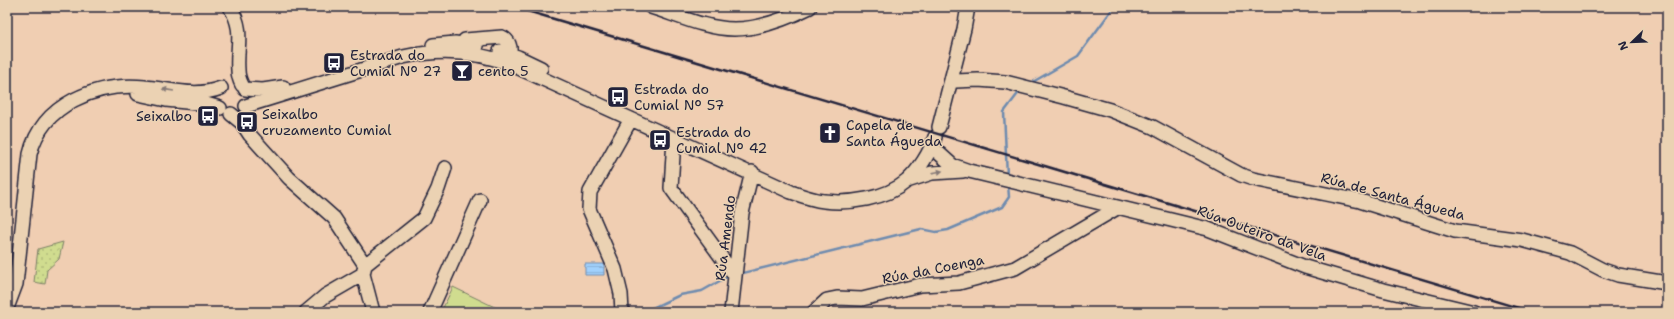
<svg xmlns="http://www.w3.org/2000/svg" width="1674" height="319" viewBox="0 0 1674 319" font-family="'Shantell Sans',sans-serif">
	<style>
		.grass { fill: #d0dc8f; stroke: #797f65 }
		.park { fill: url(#park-dots); stroke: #797f65 }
		.water { fill: url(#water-rules); stroke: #6e8baf }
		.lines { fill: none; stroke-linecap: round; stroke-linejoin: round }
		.stream { stroke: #6e8baf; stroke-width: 2.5 }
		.minor-casing { stroke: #22223b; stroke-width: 16 }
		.minor { stroke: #ebd2b3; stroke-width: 13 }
		.rail { stroke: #22223b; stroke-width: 2.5 }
		.oneway { fill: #867a77 }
		.labels { text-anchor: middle; stroke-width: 3; stroke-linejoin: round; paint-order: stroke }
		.poi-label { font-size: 14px; fill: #22223b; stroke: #ebd2b3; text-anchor: start }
		.street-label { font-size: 14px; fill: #22223b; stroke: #ebd2b3 }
	</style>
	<defs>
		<pattern id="park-dots" width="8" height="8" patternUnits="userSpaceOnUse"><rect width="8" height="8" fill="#d0dc8f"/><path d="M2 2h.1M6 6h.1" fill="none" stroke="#b2bc7c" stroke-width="1.8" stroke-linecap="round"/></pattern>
		<pattern id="water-rules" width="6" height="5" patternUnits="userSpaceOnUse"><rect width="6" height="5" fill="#a1d1fd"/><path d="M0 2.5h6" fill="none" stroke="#8ab3da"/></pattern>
	</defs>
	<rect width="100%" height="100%" fill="#f0ceb2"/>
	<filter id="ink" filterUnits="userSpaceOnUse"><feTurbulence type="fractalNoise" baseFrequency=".025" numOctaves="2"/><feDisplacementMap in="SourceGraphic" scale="8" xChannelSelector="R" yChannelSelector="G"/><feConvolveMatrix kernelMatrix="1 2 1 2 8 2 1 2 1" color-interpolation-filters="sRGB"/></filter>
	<g filter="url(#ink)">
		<!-- grass -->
		<path class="grass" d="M 453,287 L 505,312 L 441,312 Z"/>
		<!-- park -->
		<path class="park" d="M 63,242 L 59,259 L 47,270 L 45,284 L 34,282 L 38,249 Z"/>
		<!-- water -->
		<path class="water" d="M 585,264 L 604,264 L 604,275 L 585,275 Z"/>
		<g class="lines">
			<!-- stream -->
			<path class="stream" d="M 1031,83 L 1078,56 L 1114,7
				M 1007,176 L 1004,112 L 1020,91
				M 739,274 L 921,229 L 936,232 L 948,230 L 1002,207 L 1009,197 L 1008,185
				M 644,312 L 680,295 L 702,291 L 725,278 L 731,276"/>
			<!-- minor casing -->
			<g class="minor-casing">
				<path id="minor" d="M 230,7 C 245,31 236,45 238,70 C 238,75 240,81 242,85
					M 651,7 C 677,15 706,29 734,29 C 759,29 788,18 810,7
					M 465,40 L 502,37 C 509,40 511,47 510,54 L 508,58
					M 433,45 L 455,43 L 477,46
					M 500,51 L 518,57 L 541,68
					M 956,81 L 978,80 L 1005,82 L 1064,97 L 1110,110 L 1153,127 L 1241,175 L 1253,179 L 1360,201 L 1455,231 L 1522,240 L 1570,253 L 1603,270 L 1618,275 L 1667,283
					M 245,89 L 263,90 L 283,87
					M 138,94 L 166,100 L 206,104 L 220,108
					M 246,106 L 403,57 C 439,49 475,51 510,64 L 791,192 C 802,196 813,200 824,201 C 849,204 886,199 907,181 C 919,170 930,153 935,137
					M 231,114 L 242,123 L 250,135 L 289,178 L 334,218 L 365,265 L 363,274 L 373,312
					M 939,127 L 964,29 L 968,7
					M 674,139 L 671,188 L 735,276
					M 932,147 L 952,165 L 969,171 L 1208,229 L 1305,267 L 1383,290 L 1474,312
					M 907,181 L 932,173 L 963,171
					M 365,265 L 424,218 L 438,189 L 445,168
					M 7,308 L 16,284 L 30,154 C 42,104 97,82 145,87 C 171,89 195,98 221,88
					M 306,312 L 325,296 L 363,274
					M 430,312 L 480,200
					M 622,312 L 621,294 L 615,269 L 589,209 L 590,192 L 631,119
					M 731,312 L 742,213 L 752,172
					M 814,312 L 827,300 L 837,298 L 862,299 L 920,285 L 959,283 L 1015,268 L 1117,208"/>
			</g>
			<!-- minor -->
			<use href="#minor" class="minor"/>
			<!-- rail -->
			<path class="rail" d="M 514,7 L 1532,312"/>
		</g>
		<!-- one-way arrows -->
		<defs><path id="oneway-solid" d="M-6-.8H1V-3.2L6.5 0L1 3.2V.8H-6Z"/></defs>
		<g class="oneway">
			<use href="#oneway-solid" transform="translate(168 90) rotate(-171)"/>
			<use href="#oneway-solid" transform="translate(937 172) rotate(-10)"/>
		</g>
	</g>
	<!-- icons -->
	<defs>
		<g id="bus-square" transform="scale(1.15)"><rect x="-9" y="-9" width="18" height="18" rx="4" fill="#22223b" stroke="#ebd2b3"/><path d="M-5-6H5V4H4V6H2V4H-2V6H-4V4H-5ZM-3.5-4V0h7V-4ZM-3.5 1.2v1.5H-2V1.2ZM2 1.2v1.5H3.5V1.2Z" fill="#fff"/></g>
		<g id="bar-square" transform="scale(1.15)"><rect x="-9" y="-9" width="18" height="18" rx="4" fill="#22223b" stroke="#ebd2b3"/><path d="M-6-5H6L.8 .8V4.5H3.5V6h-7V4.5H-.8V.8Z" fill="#fff"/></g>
		<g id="church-square" transform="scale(1.15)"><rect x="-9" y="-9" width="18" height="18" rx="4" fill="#22223b" stroke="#ebd2b3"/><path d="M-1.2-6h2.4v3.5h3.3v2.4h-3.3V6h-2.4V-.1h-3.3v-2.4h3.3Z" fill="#fff"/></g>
	</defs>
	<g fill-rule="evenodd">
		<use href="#bus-square" x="334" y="63"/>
		<use href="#bar-square" x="462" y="71"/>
		<use href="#bus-square" x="618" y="97"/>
		<use href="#bus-square" x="208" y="116"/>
		<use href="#bus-square" x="247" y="122"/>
		<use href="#church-square" x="830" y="133"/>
		<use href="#bus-square" x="660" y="140"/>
	</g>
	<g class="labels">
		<!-- poi labels -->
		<g class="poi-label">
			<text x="350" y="60">Estrada do<tspan x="350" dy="16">Cumial Nº 27</tspan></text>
			<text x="478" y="76">cento 5</text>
			<text x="634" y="94">Estrada do<tspan x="634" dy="16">Cumial Nº 57</tspan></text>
			<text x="262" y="119">Seixalbo<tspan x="262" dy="16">cruzamento Cumial</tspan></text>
			<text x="192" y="121" text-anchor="end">Seixalbo</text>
			<text x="846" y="130">Capela de<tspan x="846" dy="16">Santa Águeda</tspan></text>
			<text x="676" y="137">Estrada do<tspan x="676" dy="16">Cumial Nº 42</tspan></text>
		</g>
		<!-- street labels -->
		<g class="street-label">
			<text transform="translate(1393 196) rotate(15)" y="5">Rúa de Santa Águeda</text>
			<text transform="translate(1262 233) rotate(20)" y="5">Rúa Outeiro da Vela</text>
			<text transform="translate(725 238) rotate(-83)" y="5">Rúa Amendo</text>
			<text transform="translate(933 269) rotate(-11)" y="5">Rúa da Coenga</text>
		</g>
	</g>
	<!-- margin -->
	<rect width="1674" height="319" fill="none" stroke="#ebd2b3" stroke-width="24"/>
	<rect x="12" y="12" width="1650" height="295" fill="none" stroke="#22223b" stroke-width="1.5" filter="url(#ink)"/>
	<!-- north arrow -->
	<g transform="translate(1632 42) rotate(247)" stroke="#ebd2b3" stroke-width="3" paint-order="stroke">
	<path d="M0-3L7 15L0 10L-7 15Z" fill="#22223b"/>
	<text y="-6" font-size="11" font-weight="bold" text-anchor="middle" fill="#22223b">N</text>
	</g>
</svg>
